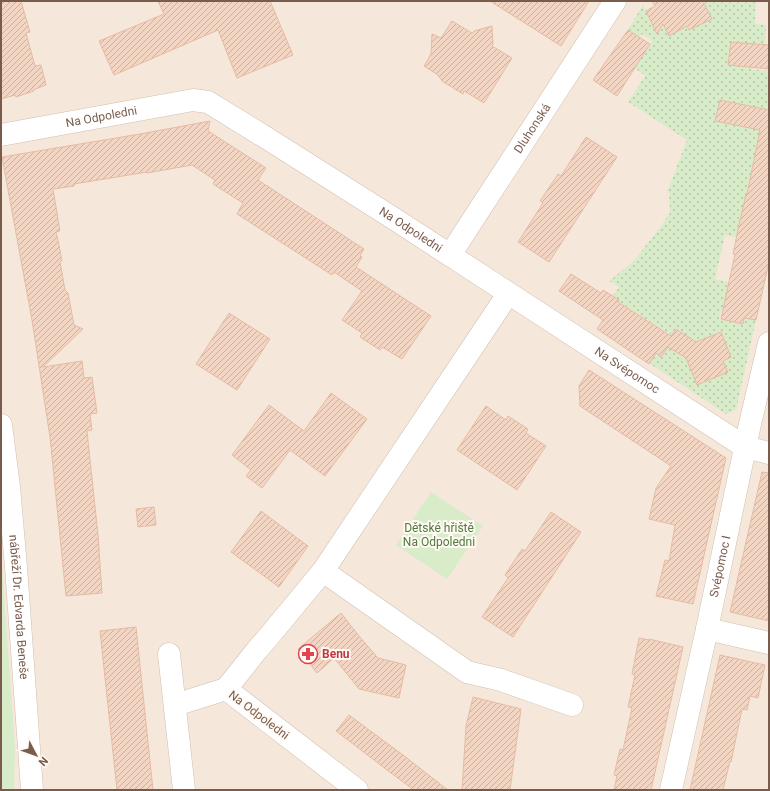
<svg xmlns="http://www.w3.org/2000/svg" width="770" height="791" viewBox="0 0 770 791" font-family="Roboto,sans-serif">
	<style>
		.residential { fill: #f5e8da }
		.grass { fill: url(#grass-dots) }
		.park { fill: #d8ecc9 }
		.building { fill: url(#building-hatch); stroke: #e6bba3 }
		.lines { fill: none; stroke-linecap: round; stroke-linejoin: round }
		.minor-casing { stroke: #d1beb0; stroke-width: 23 }
		.minor { stroke: #fff; stroke-width: 22 }
		.labels { text-anchor: middle; stroke-width: 4; stroke-linejoin: round; paint-order: stroke }
		.street-label { font-size: 12px; fill: #7a5c4d; stroke: #fffaf3 }
		.park-label { font-size: 12px; fill: #537a41; stroke: #fffaf3 }
		.health-label { font-size: 12px; font-weight: bold; fill: #be3a42; stroke: #fffaf3; text-anchor: start }
	</style>
	<defs>
		<pattern id="grass-dots" width="8" height="8" patternUnits="userSpaceOnUse"><rect width="8" height="8" fill="#d8ecc9"/><path d="M2 2h.1M6 6h.1" fill="none" stroke="#b4c2a5" stroke-width="1.8" stroke-linecap="round"/></pattern>
		<pattern id="building-hatch" width="6" height="6" patternUnits="userSpaceOnUse"><rect width="6" height="6" fill="#f3d5c3"/><path d="M-1 1l2-2M0 6l6-6M5 7l2-2" fill="none" stroke="#cab0a1"/></pattern>
	</defs>
	<rect width="100%" height="100%" fill="#fdf6ec"/>
	<!-- residential -->
	<path class="residential" d="M 1,1 L 769,1 L 769,790 L 1,790 Z"/>
	<!-- grass -->
	<path class="grass" d="M 703,1 L 756,1 L 755,24 L 766,25 L 765,44 L 731,42 L 728,65 L 751,67 L 751,69 L 769,71 L 769,105 L 766,120 L 757,143 L 741,221 L 740,221 L 738,229 L 763,235 L 769,244 L 725,235 L 715,279 L 729,282 L 723,310 L 721,310 L 719,319 L 742,324 L 744,318 L 756,320 L 736,410 L 726,414 L 649,363 L 656,353 L 668,346 L 674,350 L 685,334 L 676,328 L 672,335 L 667,332 L 666,332 L 618,301 L 619,300 L 613,296 L 619,287 L 609,281 L 628,266 L 637,257 L 658,230 L 670,213 L 669,193 L 666,192 L 669,187 L 687,140 L 628,102 L 645,76 L 635,68 L 652,41 L 642,34 L 640,37 L 628,29 L 643,5 L 654,27 L 663,24 L 669,35 L 687,26 L 689,30 L 712,19 Z"/>
	<!-- park -->
	<path class="park" d="M 431,492 L 483,526 L 447,579 L 396,545 Z
		M 1,553 L 15,747 L 14,790 L 1,790 Z"/>
	<!-- building -->
	<path class="building" d="M 1,1 L 21,1 L 30,32 L 26,33 L 35,66 L 41,65 L 46,85 L 33,90 L 34,91 L 16,97 L 15,95 L 1,99 Z
		M 158,1 L 270,1 L 293,55 L 237,78 L 218,30 L 114,75 L 99,41 L 164,14 Z
		M 490,1 L 589,1 L 561,46 Z
		M 652,1 L 703,1 L 712,19 L 689,30 L 687,26 L 669,36 L 663,24 L 657,34 L 646,11 L 655,6 Z
		M 452,21 L 472,33 L 474,31 L 492,26 L 493,44 L 492,46 L 512,58 L 484,103 L 464,91 L 463,94 L 442,81 L 438,75 L 424,66 L 431,54 L 432,34 L 441,38 Z
		M 628,30 L 650,44 L 617,96 L 593,80 Z
		M 731,42 L 769,45 L 769,69 L 728,65 Z
		M 720,100 L 769,110 L 769,262 L 756,320 L 744,318 L 743,324 L 721,319 L 735,254 L 733,254 L 740,220 L 740,221 L 746,194 L 747,194 L 760,130 L 715,121 Z
		M 210,121 L 208,131 L 266,168 L 258,180 L 364,249 L 360,256 L 362,257 L 356,267 L 431,316 L 402,359 L 382,347 L 380,350 L 360,337 L 362,333 L 342,320 L 362,291 L 334,272 L 332,275 L 237,214 L 243,203 L 213,184 L 215,180 L 192,165 L 147,173 L 147,172 L 74,184 L 74,186 L 53,189 L 60,231 L 56,232 L 59,245 L 62,261 L 60,262 L 65,290 L 68,293 L 74,325 L 83,329 L 43,367 L 82,361 L 84,378 L 92,377 L 97,413 L 90,414 L 92,430 L 87,431 L 98,535 L 102,593 L 66,596 L 50,437 L 32,320 L 2,157 L 140,134 Z
		M 586,137 L 617,157 L 549,262 L 518,242 L 543,203 L 540,201 L 558,174 L 561,176 Z
		M 571,274 L 601,293 L 603,290 L 619,300 L 618,302 L 671,336 L 676,329 L 696,342 L 721,332 L 731,357 L 723,361 L 728,372 L 697,385 L 686,358 L 668,347 L 661,357 L 656,353 L 649,364 L 597,329 L 603,320 L 559,291 Z
		M 229,313 L 270,339 L 237,390 L 196,364 Z
		M 589,370 L 726,458 L 693,604 L 656,596 L 665,560 L 669,561 L 675,525 L 649,519 L 656,488 L 671,466 L 580,406 L 579,386 Z
		M 331,393 L 367,419 L 325,476 L 290,450 L 262,488 L 246,476 L 251,470 L 232,455 L 269,405 L 304,431 Z
		M 486,406 L 506,420 L 508,416 L 528,429 L 526,433 L 546,446 L 517,490 L 457,450 Z
		M 762,472 L 769,473 L 769,621 L 730,612 Z
		M 154,507 L 156,525 L 138,527 L 136,509 Z
		M 261,511 L 308,546 L 279,587 L 231,552 Z
		M 551,512 L 581,532 L 513,637 L 482,617 L 508,578 L 505,575 L 522,549 L 525,551 Z
		M 341,613 L 359,636 L 378,658 L 406,665 L 399,698 L 359,689 L 334,658 L 317,673 L 298,649 Z
		M 136,627 L 153,790 L 117,790 L 100,631 Z
		M 639,638 L 649,640 L 649,639 L 683,647 L 651,790 L 614,790 L 617,776 L 614,775 L 620,749 L 623,750 L 632,708 L 628,707 L 635,675 L 632,674 Z
		M 720,655 L 765,665 L 758,698 L 750,696 L 747,710 L 742,709 L 731,762 L 730,761 L 723,790 L 690,790 Z
		M 473,697 L 521,709 L 510,790 L 462,790 L 466,726 Z
		M 349,715 L 403,755 L 448,790 L 414,790 L 391,773 L 336,731 Z"/>
	<g class="lines">
		<!-- minor casing -->
		<g class="minor-casing">
			<g id="minor">
				<path id="s1" d="M 1,135 L 193,100 L 208,102 L 265,137 L 396,220 L 745,447 L 769,453"/>
				<path id="s2" d="M 450,255 L 615,1"/>
				<path id="s3" d="M 1,425 L 9,487 L 16,567 L 32,790"/>
				<path d="M 323,571 L 467,672 L 501,680 L 572,705"/>
				<path d="M 707,629 L 769,643"/>
				<path d="M 169,654 L 184,790"/>
				<path d="M 175,705 L 226,689"/>
				<path d="M 357,790 L 226,689 L 257,650 L 270,635 L 323,571 L 508,294"/>
				<path id="s4" d="M 671,790 L 707,629 L 750,424 L 769,343"/>
			</g>
		</g>
		<!-- minor -->
		<use href="#minor" class="minor"/>
	</g>
	<!-- icons -->
	<defs>
		<g id="pharmacy-ring" transform="scale(1)"><circle r="9.5" fill="#fffaf3" stroke="#e0444e" stroke-width="1.5"/><path d="M-2-6h4v4h4v4h-4v4h-4v-4h-4v-4h4Z" fill="#e0444e"/></g>
	</defs>
	<g fill-rule="evenodd">
		<use href="#pharmacy-ring" x="308" y="654"/>
	</g>
	<g class="labels">
		<!-- street labels -->
		<g class="street-label">
			<text dy="4" stroke="none"><textPath href="#s1" startOffset="102">Na Odpoledni</textPath></text>
			<text dy="4" stroke="none"><textPath href="#s2" startOffset="151">Dluhonská</textPath></text>
			<text dy="4" stroke="none"><textPath href="#s1" startOffset="450">Na Odpoledni</textPath></text>
			<text dy="4" stroke="none"><textPath href="#s1" startOffset="708">Na Svépomoc</textPath></text>
			<text dy="4" stroke="none"><textPath href="#s4" startOffset="229">Svépomoc I</textPath></text>
			<text dy="4" stroke="none"><textPath href="#s3" startOffset="183">nábřeží Dr. Edvarda Beneše</textPath></text>
			<text transform="translate(259 715) rotate(37)" y="4">Na Odpoledni</text>
		</g>
		<!-- park labels -->
		<g class="park-label">
			<text x="439" y="532">Dětské hřiště<tspan x="439" dy="14">Na Odpoledni</tspan></text>
		</g>
		<!-- health labels -->
		<g class="health-label">
			<text x="322" y="658">Benu</text>
		</g>
	</g>
	<!-- border -->
	<rect width="770" height="791" fill="none" stroke="#7a5c4d" stroke-width="4"/>
	<!-- north arrow -->
	<g transform="translate(36 755) rotate(131)" stroke="#fffaf3" stroke-width="3" paint-order="stroke">
	<path d="M0-3L7 15L0 10L-7 15Z" fill="#7a5c4d"/>
	<text y="-6" font-size="11" font-weight="bold" text-anchor="middle" fill="#7a5c4d">N</text>
	</g>
</svg>
